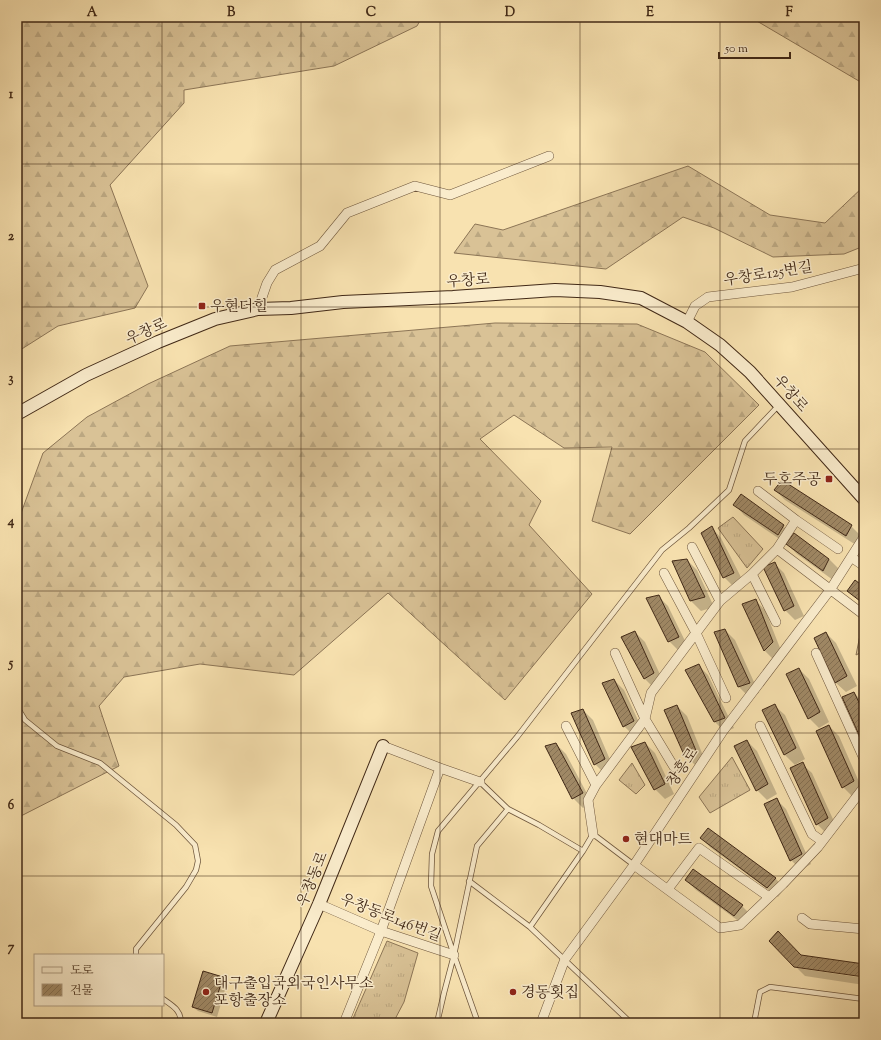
<svg xmlns="http://www.w3.org/2000/svg" width="881" height="1040" viewBox="0 0 881 1040" font-family="'Sorts Mill Goudy','Noto Serif KR',serif">
	<style>
		.grass { fill: url(#grass-tufts); stroke: #8c7556 }
		.forest { fill: url(#forest-firs); stroke: #8c7556 }
		.shadow { fill: #0003 }
		.building { fill: url(#building-hatch); stroke: #402816 }
		.lines { fill: none; stroke-linecap: round; stroke-linejoin: round }
		.lane-casing { stroke: #6e563c; stroke-width: 6 }
		.street-casing { stroke: #6e563c; stroke-width: 10 }
		.secondary-casing { stroke: #402816; stroke-width: 14 }
		.lane { stroke: #faeccc; stroke-width: 4.5 }
		.street { stroke: #faeccc; stroke-width: 9 }
		.secondary { stroke: #faeccc; stroke-width: 12 }
		.grid { fill: none; stroke: #402816; stroke-width: 1; stroke-opacity: 0.55 }
		.poi-dot { fill: #8f2418; stroke: #faeccc; stroke-width: 1.5 }
		.labels { text-anchor: middle; stroke-width: 3; stroke-linejoin: round; paint-order: stroke }
		.street-label { font-size: 15px; fill: #402816; stroke: #faeccc }
		.poi-label { font-size: 15px; fill: #402816; stroke: #faeccc; text-anchor: start }
		.neatline { fill: none; stroke: #402816; stroke-width: 1.5 }
		.grid-label { font-size: 13px; text-anchor: middle; font-weight: bold; fill: #402816 }
	</style>
	<defs>
		<pattern id="grass-tufts" width="24" height="20" patternUnits="userSpaceOnUse"><rect width="24" height="20" fill="#d9c296"/><path d="M3 7l-1-3M5 7V3M7 7l1-3M15 17l-1-3M17 17v-4M19 17l1-3" fill="none" stroke="#bba781"/></pattern>
		<pattern id="forest-firs" width="22" height="20" patternUnits="userSpaceOnUse"><rect width="22" height="20" fill="#d9c296"/><path d="M5 1l3.5 6h-7zM16 11l3.5 6h-7z" fill="#bba781"/></pattern>
		<pattern id="building-hatch" width="6" height="6" patternUnits="userSpaceOnUse"><rect width="6" height="6" fill="#a08966"/><path d="M-1 1l2-2M0 6l6-6M5 7l2-2" fill="none" stroke="#847053"/></pattern>
	</defs>
	<rect width="100%" height="100%" fill="#f8e2b0"/>
	<filter id="stains"><feTurbulence type="fractalNoise" baseFrequency=".005" numOctaves="4"/><feColorMatrix values="0 0 0 0 .2 0 0 0 0 .09 0 0 0 0 .02 0 0 0 .5 -.17"/></filter>
	<radialGradient id="worn" r=".72"><stop offset=".6" stop-color="#630" stop-opacity="0"/><stop offset="1" stop-color="#630" stop-opacity=".3"/></radialGradient>
	<!-- grass -->
	<path class="grass" d="M 733,517 L 763,549 L 747,568 L 718,528 Z
		M 863,620 L 864,651 L 856,655 Z
		M 732,757 L 750,790 L 710,813 L 699,797 Z
		M 632,763 L 645,785 L 636,794 L 619,780 Z
		M 387,941 L 418,953 L 404,1002 L 393,1023 L 351,1023 Z"/>
	<!-- forest -->
	<path class="forest" d="M 17,17 L 422,17 L 417,26 L 334,66 L 184,90 L 184,103 L 110,185 L 148,286 L 135,308 L 58,326 L 17,352 Z
		M 750,17 L 864,17 L 864,84 Z
		M 688,166 L 770,215 L 825,223 L 864,186 L 864,246 L 844,254 L 773,257 L 714,228 L 683,217 L 606,269 L 454,253 L 475,224 L 503,230 Z
		M 495,323 L 637,324 L 705,352 L 759,405 L 630,534 L 592,521 L 612,447 L 564,448 L 514,415 L 480,439 L 541,501 L 529,525 L 592,594 L 505,700 L 388,593 L 294,675 L 200,664 L 124,677 L 99,706 L 119,766 L 17,818 L 17,521 L 20,516 L 43,453 L 87,417 L 148,384 L 230,346 Z"/>
	<!-- shadow -->
	<path class="shadow" d="M 783,481 L 851,526 L 861,536 L 856,545 L 785,500 L 775,490 Z
		M 735,505 L 783,526 L 793,536 L 829,559 L 839,569 L 833,580 L 797,554 L 787,544 L 744,515 Z
		M 712,528 L 721,538 L 744,583 L 734,587 L 724,577 Z
		M 687,560 L 697,570 L 714,607 L 701,611 L 691,601 Z
		M 774,563 L 784,573 L 804,616 L 795,620 L 785,610 Z
		M 864,588 L 864,605 L 848,591 Z
		M 658,596 L 668,606 L 688,647 L 679,651 L 669,641 Z
		M 755,600 L 765,610 L 782,653 L 774,660 L 764,650 Z
		M 725,630 L 735,640 L 759,693 L 748,696 L 738,686 Z
		M 635,632 L 645,642 L 664,683 L 654,688 L 644,678 Z
		M 826,633 L 836,643 L 857,686 L 846,692 L 836,683 L 815,638 Z
		M 698,665 L 708,675 L 734,728 L 725,732 L 715,722 Z
		M 799,669 L 809,679 L 829,722 L 819,728 L 809,718 Z
		M 614,680 L 624,690 L 643,731 L 634,736 L 624,726 Z
		M 854,693 L 864,703 L 864,744 Z
		M 677,706 L 687,716 L 706,763 L 696,766 L 686,756 Z
		M 775,706 L 785,715 L 805,759 L 795,765 L 785,755 L 764,710 Z
		M 583,710 L 593,720 L 614,769 L 605,774 L 595,764 Z
		M 829,726 L 839,736 L 863,791 L 853,797 L 843,787 Z
		M 747,741 L 757,751 L 777,794 L 767,800 L 757,790 Z
		M 645,743 L 655,753 L 674,794 L 665,799 L 655,789 Z
		M 556,744 L 566,754 L 592,803 L 583,808 L 573,798 Z
		M 802,764 L 812,773 L 837,828 L 827,834 L 817,824 Z
		M 776,799 L 786,809 L 811,864 L 801,870 L 791,860 Z
		M 701,838 L 775,878 L 785,888 L 778,897 L 711,848 Z
		M 686,880 L 742,906 L 752,916 L 744,925 L 696,890 Z
		M 797,968 L 864,978 L 864,985 L 805,976 Z
		M 223,978 L 227,983 L 217,1017 L 198,1011 L 193,1007 Z"/>
	<!-- building -->
	<path class="building" d="M 782,480 L 852,525 L 846,536 L 774,490 Z
		M 741,494 L 784,525 L 778,535 L 733,505 Z
		M 712,526 L 734,573 L 723,578 L 701,533 Z
		M 794,533 L 829,559 L 823,571 L 786,544 Z
		M 687,559 L 705,597 L 690,601 L 672,561 Z
		M 775,562 L 794,606 L 784,611 L 763,567 Z
		M 855,580 L 864,587 L 864,604 L 847,591 Z
		M 659,595 L 679,637 L 668,642 L 646,598 Z
		M 756,599 L 773,642 L 764,651 L 742,604 Z
		M 725,629 L 750,683 L 738,687 L 714,632 Z
		M 635,631 L 654,673 L 644,679 L 621,637 Z
		M 826,632 L 847,676 L 835,683 L 814,638 Z
		M 699,664 L 725,718 L 714,722 L 685,670 Z
		M 799,668 L 820,712 L 808,719 L 786,674 Z
		M 614,679 L 634,721 L 623,727 L 602,683 Z
		M 854,692 L 864,713 L 864,746 L 842,697 Z
		M 775,704 L 796,748 L 784,755 L 762,710 Z
		M 677,705 L 697,753 L 685,757 L 664,710 Z
		M 583,709 L 605,759 L 594,765 L 571,713 Z
		M 829,725 L 854,781 L 842,788 L 816,731 Z
		M 747,740 L 768,784 L 756,791 L 734,746 Z
		M 645,742 L 665,784 L 654,790 L 631,747 Z
		M 556,743 L 583,793 L 572,799 L 545,746 Z
		M 803,762 L 828,818 L 816,825 L 790,768 Z
		M 777,798 L 802,854 L 790,861 L 764,804 Z
		M 708,828 L 776,878 L 767,888 L 700,838 Z
		M 693,869 L 743,905 L 734,916 L 685,880 Z
		M 778,931 L 801,955 L 864,964 L 864,977 L 794,967 L 769,941 Z
		M 203,971 L 223,977 L 212,1013 L 192,1007 Z"/>
	<g class="lines">
		<!-- lane casing -->
		<g class="lane-casing">
			<path id="lane" d="M 17,707 L 25,720 L 57,746 L 100,763 L 176,825 L 195,845 L 198,861 L 196,870 L 186,887 L 136,949 L 136,955
				M 480,782 L 508,809 L 539,825 L 583,851
				M 469,881 L 530,927 L 631,1023
				M 530,927 L 583,851 L 593,834 L 634,865
				M 163,999 C 173,1006 181,1010 181,1023
				M 437,1023 L 444,993 L 454,955 L 431,886 L 432,854 L 438,831 L 517,737 L 662,550 L 689,528 L 729,490 L 745,441 L 779,405
				M 478,1023 L 454,955 L 477,846 L 508,809
				M 754,1023 L 760,992 L 770,987 L 864,999"/>
		</g>
		<!-- street casing -->
		<g class="street-casing">
			<path id="street" d="M 258,309 L 267,283 L 275,270 L 320,246 L 347,213 L 415,186 L 450,195 L 549,156
				M 687,322 L 695,306 L 708,297 L 792,287 L 864,268
				M 758,491 L 796,520
				M 777,549 L 796,520 L 838,549
				M 851,557 L 864,566
				M 664,573 L 696,633 L 720,601 L 692,547
				M 752,574 L 777,549 L 864,615
				M 720,601 L 752,574 L 776,622
				M 615,653 L 645,719
				M 816,653 L 864,759
				M 645,719 L 651,693 L 696,633 L 726,698
				M 566,726 L 596,785 L 588,800 L 593,834
				M 760,726 L 812,834 L 822,841
				M 383,746 L 440,768 L 480,782
				M 596,785 L 645,719 L 674,767
				M 634,865 L 720,928 L 740,925 L 783,884 L 818,847 L 864,787
				M 668,889 L 699,848 L 769,897
				M 319,904 L 381,931 L 454,955
				M 802,918 L 810,924 L 864,929
				M 344,1023 L 381,931 L 440,768
				M 541,1023 L 565,959 L 634,865 L 723,731 L 830,590 L 864,537"/>
		</g>
		<!-- secondary casing -->
		<g class="secondary-casing">
			<path id="secondary" d="M 17,414 L 86,375 L 158,342 L 215,319 L 258,309 L 291,308 L 343,302 L 453,297 L 555,290 L 600,292 L 641,298 L 687,322 L 720,345 L 750,372 L 864,499
				M 266,1023 L 319,904 L 383,746"/>
		</g>
		<!-- lane -->
		<use href="#lane" class="lane"/>
		<!-- street -->
		<use href="#street" class="street"/>
		<!-- secondary -->
		<use href="#secondary" class="secondary"/>
	</g>
	<!-- grid -->
	<path class="grid" d="M 162,17 L 162,955M 301,17 L 301,1023M 440,17 L 440,1023M 580,17 L 580,1023M 720,17 L 720,1023M 17,164 L 864,164M 17,307 L 864,307M 17,449 L 864,449M 17,591 L 864,591M 17,733 L 864,733M 17,876 L 864,876M 162,1005 L 162,1023"/>
	<!-- markers -->
	<g class="poi-dot">
		<rect x="198" y="302" width="8" height="8" rx="2"/>
		<rect x="825" y="475" width="8" height="8" rx="2"/>
		<circle cx="626" cy="839" r="4"/>
		<circle cx="206" cy="992" r="4"/>
		<circle cx="513" cy="992" r="4"/>
	</g>
	<g class="labels">
		<!-- street labels -->
		<g class="street-label">
			<text transform="translate(768 273) rotate(-9)" y="5">우창로125번길</text>
			<text transform="translate(468 280) rotate(-4)" y="5">우창로</text>
			<text transform="translate(146 331) rotate(-24)" y="5">우창로</text>
			<text transform="translate(791 393) rotate(49)" y="5">우창로</text>
			<text transform="translate(682 767) rotate(-56)" y="5">창흥로</text>
			<text transform="translate(312 879) rotate(-68)" y="5">우창동로</text>
			<text transform="translate(391 917) rotate(21)" y="5">우창동로146번길</text>
		</g>
		<!-- poi labels -->
		<g class="poi-label">
			<text x="210" y="311">우현더힐</text>
			<text x="821" y="484" text-anchor="end">두호주공</text>
			<text x="634" y="844">현대마트</text>
			<text x="214" y="988">대구출입국외국인사무소<tspan x="214" dy="17">포항출장소</tspan></text>
			<text x="521" y="997">경동횟집</text>
		</g>
	</g>
	<!-- margin -->
	<rect width="881" height="1040" fill="none" stroke="#f8e2b0" stroke-width="44"/>
	<!-- legend -->
	<rect x="34" y="954" width="130" height="52" fill="#faeccc" stroke="#b09e83"/>
	<rect x="42" y="967" width="20" height="6" fill="#faeccc" stroke="#b09e83"/>
	<text x="70" y="974" font-size="12" fill="#402816">도로</text>
	<rect x="42" y="984" width="20" height="12" fill="url(#building-hatch)" stroke="#b09e83"/>
	<text x="70" y="994" font-size="12" fill="#402816">건물</text>
	<!-- scale -->
	<path d="M719 52v6h71v-6" fill="none" stroke="#402816" stroke-width="2"/>
	<text x="725" y="52" font-size="12" fill="#402816" stroke="#faeccc" stroke-width="3" paint-order="stroke">50 m</text>
	<rect x="22" y="22" width="837" height="996" class="neatline"/>
	<g class="grid-label">
		<text x="92" y="16">A</text>
		<text x="231" y="16">B</text>
		<text x="371" y="16">C</text>
		<text x="510" y="16">D</text>
		<text x="650" y="16">E</text>
		<text x="789" y="16">F</text>
		<text x="11" y="98">1</text>
		<text x="11" y="240">2</text>
		<text x="11" y="382">3</text>
		<text x="11" y="525">4</text>
		<text x="11" y="667">5</text>
		<text x="11" y="809">6</text>
		<text x="11" y="951">7</text>
	</g>
	<rect width="100%" height="100%" filter="url(#stains)"/>
	<rect width="100%" height="100%" fill="url(#worn)"/>
</svg>
